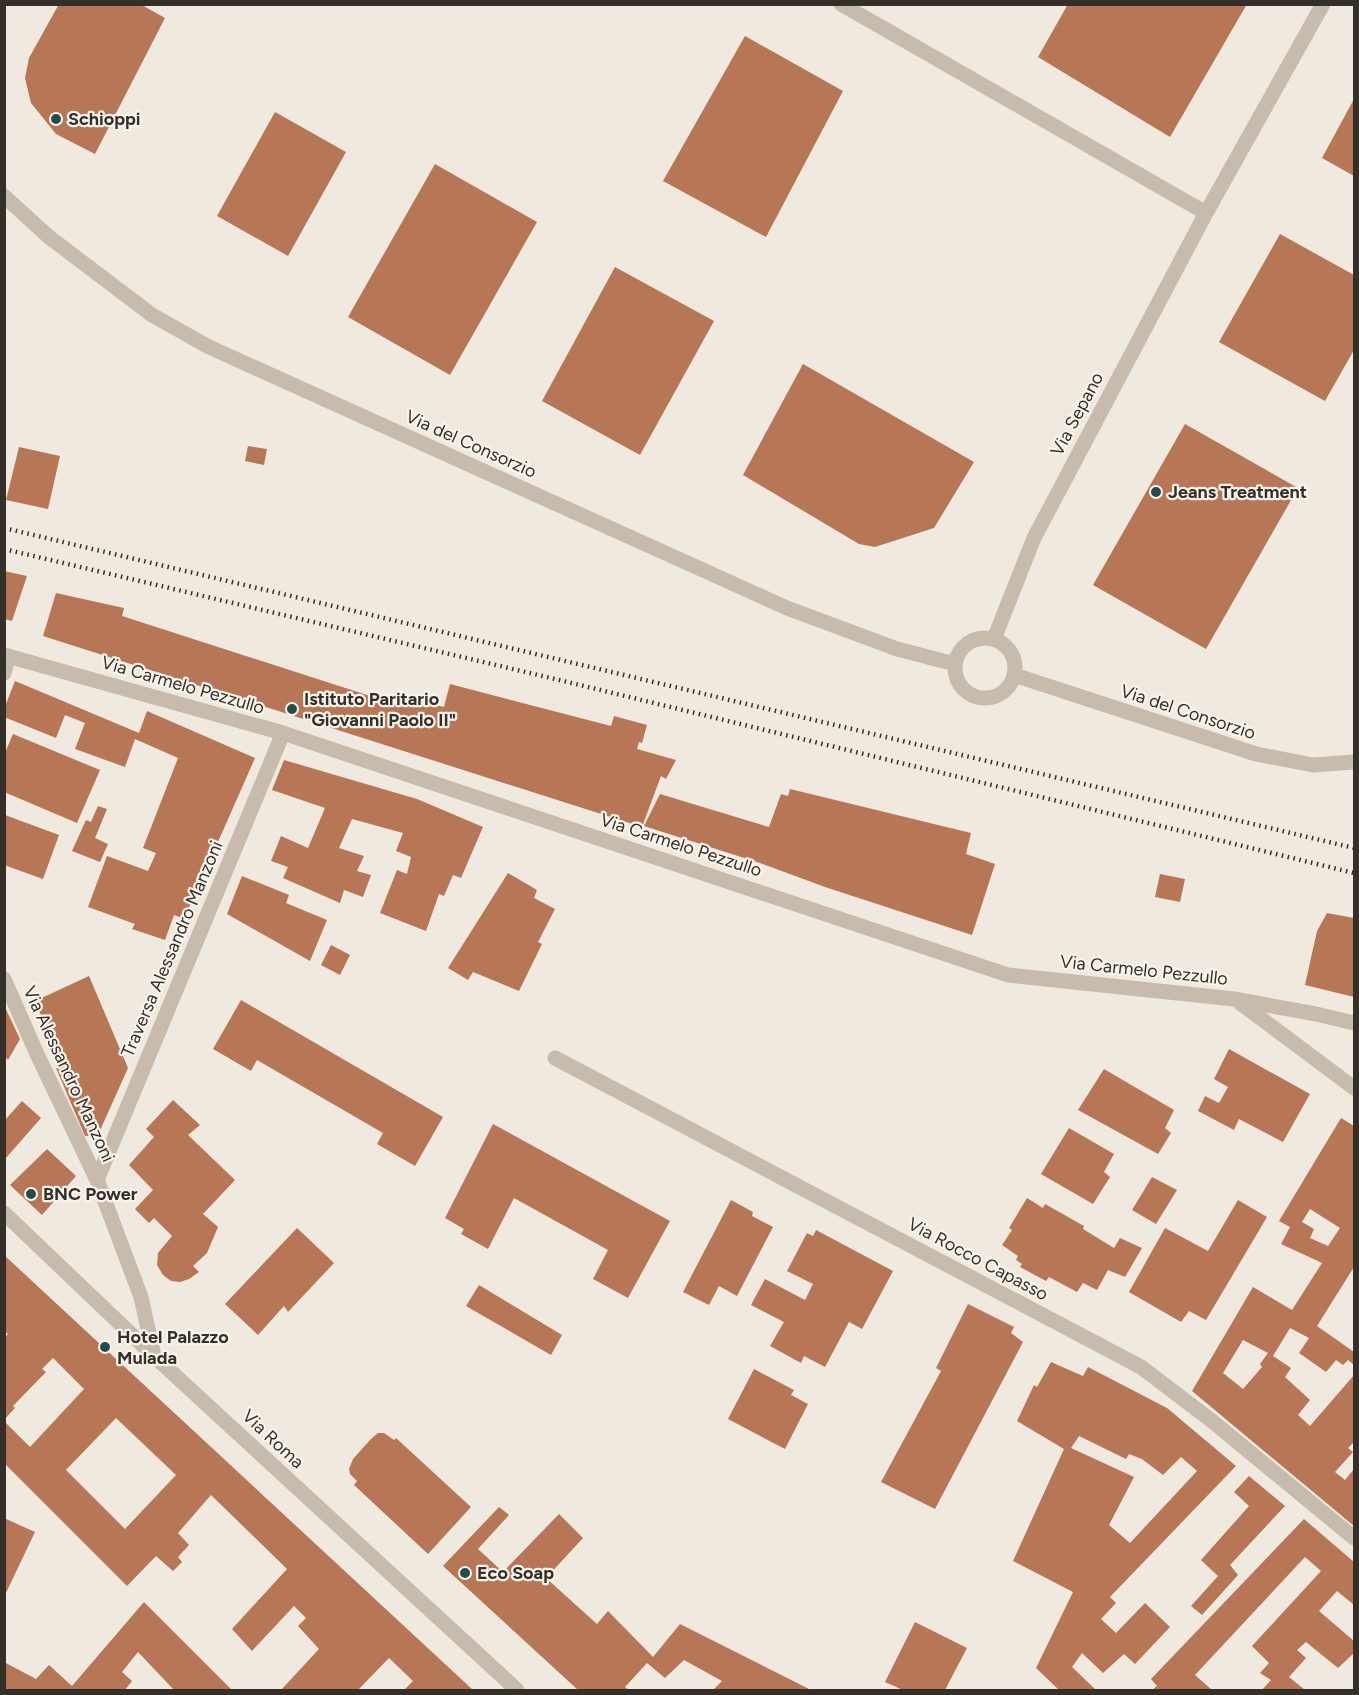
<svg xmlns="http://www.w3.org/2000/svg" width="1359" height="1695" viewBox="0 0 1359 1695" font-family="Figtree,sans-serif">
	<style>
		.building { fill: #b77655; fill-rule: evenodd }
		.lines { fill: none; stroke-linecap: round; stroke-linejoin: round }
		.minor { stroke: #c6bbac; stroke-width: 15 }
		.rail { stroke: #352f2a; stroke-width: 4.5; stroke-dasharray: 1.5 4.5; stroke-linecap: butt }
		.poi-dot { fill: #254b52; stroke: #f8f3eb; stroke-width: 2 }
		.labels { text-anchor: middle; stroke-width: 4.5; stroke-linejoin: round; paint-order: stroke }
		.poi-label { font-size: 18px; font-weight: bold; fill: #352f2a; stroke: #f8f3eb; text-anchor: start }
		.street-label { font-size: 18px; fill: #352f2a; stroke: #f8f3eb }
	</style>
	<rect width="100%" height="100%" fill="#f0e9df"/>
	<!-- building -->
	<path class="building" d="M 59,4 L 140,4 L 165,18 L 95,154 L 56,134 L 31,103 L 25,78 L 29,58 Z
		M 1068,4 L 1247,4 L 1170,137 L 1038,57 Z
		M 745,36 L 843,91 L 766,237 L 663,181 Z
		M 1354,99 L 1354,176 L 1322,158 Z
		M 275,112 L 346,152 L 288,256 L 217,216 Z
		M 435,164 L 537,222 L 450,375 L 348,317 Z
		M 1280,234 L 1354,275 L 1354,350 L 1325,401 L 1219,342 Z
		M 615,267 L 714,321 L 640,455 L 542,401 Z
		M 803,364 L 974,462 L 934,528 L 875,547 L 859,544 L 743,475 Z
		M 1185,424 L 1298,488 L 1206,649 L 1093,585 Z
		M 248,446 L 267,449 L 264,465 L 245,461 Z
		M 19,447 L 60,456 L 48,509 L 6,500 Z
		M 4,571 L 27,576 L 12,621 L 4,619 Z
		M 56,593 L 124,608 L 122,616 L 401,706 L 404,698 L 444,707 L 450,684 L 611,726 L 614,716 L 647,725 L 642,743 L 639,742 L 637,749 L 676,760 L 666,779 L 661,776 L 642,827 L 43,636 Z
		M 15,681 L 139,733 L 147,711 L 255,758 L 184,919 L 174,915 L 165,940 L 132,929 L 135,924 L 88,907 L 107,856 L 148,871 L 156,853 L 143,848 L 178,758 L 135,739 L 125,767 L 75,749 L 85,723 L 65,715 L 56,738 L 4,717 L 4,709 Z
		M 13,734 L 100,770 L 77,823 L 4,792 L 4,755 Z
		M 284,760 L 417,799 L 483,827 L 461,878 L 453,875 L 444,896 L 439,894 L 426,931 L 380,913 L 397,870 L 407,874 L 411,857 L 396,851 L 403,833 L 352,819 L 339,848 L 364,856 L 357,871 L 371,875 L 363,897 L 344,890 L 340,903 L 283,878 L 288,867 L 271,861 L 281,836 L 308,848 L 325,808 L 272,790 Z
		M 790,789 L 971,833 L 966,854 L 995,864 L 972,935 L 825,887 L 760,863 L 644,826 L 660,794 L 769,827 L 781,794 L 788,796 Z
		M 98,806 L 107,809 L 95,838 L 108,844 L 100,862 L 72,851 L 86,820 L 91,822 Z
		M 5,815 L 59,835 L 43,879 L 4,865 Z
		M 508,873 L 537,890 L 534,898 L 555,909 L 538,942 L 542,944 L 519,991 L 473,972 L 468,980 L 448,968 Z
		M 1160,874 L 1185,879 L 1180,902 L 1155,897 Z
		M 242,876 L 289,895 L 286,903 L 327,920 L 310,961 L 227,914 Z
		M 1327,913 L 1354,918 L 1354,997 L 1305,985 L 1317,931 Z
		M 331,945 L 350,955 L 340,975 L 321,965 Z
		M 89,976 L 128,1068 L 98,1135 L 85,1136 L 56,1068 L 62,1066 L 35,1001 Z
		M 241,1000 L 443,1117 L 415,1166 L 377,1144 L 383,1133 L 257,1060 L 251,1071 L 213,1049 Z
		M 4,1005 L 20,1039 L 8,1060 L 4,1055 Z
		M 1229,1049 L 1310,1094 L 1283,1142 L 1239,1119 L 1234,1130 L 1198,1111 L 1205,1096 L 1219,1103 L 1228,1087 L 1214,1079 Z
		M 1104,1069 L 1174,1110 L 1165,1128 L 1171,1133 L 1158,1154 L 1078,1110 Z
		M 173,1100 L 200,1125 L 188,1135 L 235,1180 L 203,1214 L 218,1227 L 207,1253 L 193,1266 L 199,1272 L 189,1279 L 180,1282 L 171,1281 L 163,1275 L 157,1265 L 158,1253 L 172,1236 L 154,1218 L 149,1223 L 135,1209 L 153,1190 L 129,1165 L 154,1137 L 146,1129 Z
		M 22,1101 L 41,1118 L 6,1158 L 4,1156 L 4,1121 Z
		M 1341,1118 L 1354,1126 L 1354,1267 L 1317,1326 L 1354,1352 L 1354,1365 L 1348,1360 L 1343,1365 L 1336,1360 L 1326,1372 L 1299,1353 L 1309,1338 L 1290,1328 L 1273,1356 L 1291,1368 L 1285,1377 L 1310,1400 L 1298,1415 L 1310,1426 L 1354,1375 L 1354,1442 L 1348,1448 L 1353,1452 L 1335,1472 L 1345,1480 L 1354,1469 L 1354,1526 L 1192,1391 L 1253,1287 L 1292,1310 L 1322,1263 L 1281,1244 L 1290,1227 L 1279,1221 ZM 1310,1209 L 1340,1228 L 1328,1246 L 1310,1238 L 1314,1229 L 1302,1222 ZM 1243,1340 L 1268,1353 L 1260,1364 L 1262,1367 L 1243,1389 L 1223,1373 Z
		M 493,1124 L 670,1221 L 628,1298 L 593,1279 L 608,1250 L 514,1198 L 488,1249 L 461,1234 L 464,1229 L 445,1218 Z
		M 1069,1128 L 1114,1154 L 1104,1172 L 1110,1177 L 1093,1204 L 1041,1174 Z
		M 47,1149 L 76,1176 L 42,1215 L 10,1185 Z
		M 1152,1177 L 1177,1190 L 1156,1224 L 1132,1210 Z
		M 1027,1198 L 1043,1208 L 1045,1204 L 1084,1226 L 1083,1229 L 1114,1248 L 1120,1238 L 1142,1248 L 1125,1277 L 1108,1270 L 1097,1290 L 1083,1283 L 1077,1292 L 1049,1277 L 1046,1281 L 1020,1267 L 1022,1264 L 1016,1260 L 1018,1256 L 1002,1245 L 1012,1230 L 1009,1228 Z
		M 731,1200 L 753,1212 L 752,1216 L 773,1227 L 737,1296 L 719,1286 L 709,1305 L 683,1292 Z
		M 1238,1200 L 1267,1217 L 1206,1320 L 1189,1311 L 1181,1322 L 1129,1292 L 1165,1228 L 1208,1251 Z
		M 297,1228 L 334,1263 L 288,1312 L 284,1306 L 258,1335 L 225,1304 Z
		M 816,1230 L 893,1271 L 862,1329 L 849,1322 L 825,1367 L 804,1356 L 801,1363 L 770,1346 L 784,1322 L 751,1305 L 765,1279 L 805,1300 L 813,1284 L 787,1271 L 807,1233 L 813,1236 Z
		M 4,1255 L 473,1690 L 404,1690 L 413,1681 L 389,1658 L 358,1690 L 281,1690 L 319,1649 L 298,1626 L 306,1618 L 294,1606 L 252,1651 L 232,1629 L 287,1569 L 211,1495 L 178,1533 L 189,1545 L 178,1557 L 182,1562 L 173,1571 L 156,1556 L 127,1586 L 4,1463 L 4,1421 L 30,1447 L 84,1389 L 53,1358 L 42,1369 L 46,1372 L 13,1406 L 15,1408 L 4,1420 L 4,1338 L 8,1334 L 4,1331 ZM 116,1418 L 176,1475 L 125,1529 L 66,1470 Z
		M 479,1285 L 562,1335 L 551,1355 L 466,1306 Z
		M 968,1304 L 1014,1327 L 1011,1333 L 1023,1342 L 935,1509 L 881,1482 L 941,1371 L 936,1368 Z
		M 1051,1362 L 1083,1376 L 1088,1367 L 1167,1408 L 1236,1466 L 1110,1597 L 1116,1603 L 1101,1619 L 1116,1633 L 1145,1603 L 1170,1627 L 1135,1664 L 1124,1654 L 1103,1673 L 1082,1653 L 1072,1667 L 1096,1690 L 1059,1690 L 1036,1668 L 1073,1592 L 1013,1561 L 1064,1449 L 1017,1421 L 1034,1385 L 1037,1387 ZM 1079,1436 L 1126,1459 L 1129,1454 L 1142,1459 L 1163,1475 L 1181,1457 L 1197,1471 L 1130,1543 L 1109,1525 L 1134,1477 L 1071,1448 Z
		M 754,1369 L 794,1390 L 791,1395 L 808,1404 L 785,1449 L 728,1419 Z
		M 378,1433 L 384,1433 L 394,1440 L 396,1438 L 471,1507 L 428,1554 L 354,1485 L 357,1481 L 350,1474 L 349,1469 L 353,1459 L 370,1440 Z
		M 1249,1476 L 1285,1506 L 1230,1565 L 1238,1575 L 1202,1615 L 1191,1606 L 1218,1576 L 1201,1560 L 1249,1506 L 1234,1492 Z
		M 499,1507 L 509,1515 L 478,1549 L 503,1572 L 559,1514 L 583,1538 L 546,1578 L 597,1624 L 608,1611 L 653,1657 L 680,1624 L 811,1690 L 713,1690 L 722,1681 L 684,1660 L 665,1678 L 647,1663 L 625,1687 L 629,1690 L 578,1690 L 443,1566 Z
		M 4,1518 L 35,1532 L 4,1597 Z
		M 1304,1519 L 1354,1562 L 1354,1605 L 1337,1591 L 1319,1611 L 1354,1641 L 1354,1653 L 1338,1668 L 1306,1642 L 1297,1650 L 1306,1658 L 1289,1677 L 1305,1690 L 1262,1690 L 1271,1680 L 1260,1673 L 1269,1663 L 1252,1646 L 1321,1571 L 1305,1557 L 1195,1675 L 1212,1690 L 1152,1690 L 1157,1686 L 1151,1679 Z
		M 144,1602 L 232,1690 L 174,1690 L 138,1652 L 122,1672 L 132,1681 L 125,1690 L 4,1690 L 4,1662 L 36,1679 L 49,1665 L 72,1686 Z
		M 915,1622 L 967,1648 L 945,1690 L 903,1690 L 885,1682 Z"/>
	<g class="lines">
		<!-- minor -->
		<path class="minor" d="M 841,4 L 1206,213
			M 4,196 L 49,237 L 152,315 L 209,347 L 787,608 L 897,649 L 955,664
			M955 668a30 30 0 1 1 60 0a30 30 0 1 1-60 0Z
			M 994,639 L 1034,538 L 1206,213 L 1323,4
			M 4,655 L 283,733 L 1008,975 L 1234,999 L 1316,1014 L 1354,1023
			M 4,673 L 9,656
			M 1014,675 L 1256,754 L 1313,765 L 1354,762
			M 4,979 L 37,1054 L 97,1180 L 141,1297 L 154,1356
			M 1239,1002 L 1354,1088
			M 555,1058 L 1141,1367 L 1212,1421 L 1354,1538
			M 97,1180 L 283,733
			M 4,1213 L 154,1356 L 517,1690"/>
		<!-- rail -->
		<path class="rail" d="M 4,528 L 1354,848
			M 4,549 L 551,678 L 1354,873"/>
	</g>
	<!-- markers -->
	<g class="poi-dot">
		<circle cx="56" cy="119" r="6"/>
		<circle cx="1156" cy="492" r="6"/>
		<circle cx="292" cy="709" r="6"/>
		<circle cx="31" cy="1194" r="6"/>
		<circle cx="105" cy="1347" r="6"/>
		<circle cx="465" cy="1573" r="6"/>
	</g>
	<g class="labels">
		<!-- poi labels -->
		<g class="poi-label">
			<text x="68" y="125">Schioppi</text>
			<text x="1168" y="498">Jeans Treatment</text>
			<text x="304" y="705">Istituto Paritario<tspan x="304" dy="21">"Giovanni Paolo II"</tspan></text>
			<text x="43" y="1200">BNC Power</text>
			<text x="117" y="1343">Hotel Palazzo<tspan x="117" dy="21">Mulada</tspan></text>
			<text x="477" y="1579">Eco Soap</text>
		</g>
		<!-- street labels -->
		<g class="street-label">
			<text transform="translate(1077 414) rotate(-62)" y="6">Via Sepano</text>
			<text transform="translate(471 444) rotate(24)" y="6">Via del Consorzio</text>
			<text transform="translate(183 685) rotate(16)" y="6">Via Carmelo Pezzullo</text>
			<text transform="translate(1188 712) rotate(18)" y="6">Via del Consorzio</text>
			<text transform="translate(681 845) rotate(18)" y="6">Via Carmelo Pezzullo</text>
			<text transform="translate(172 949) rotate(-67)" y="6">Traversa Alessandro Manzoni</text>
			<text transform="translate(1144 970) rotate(6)" y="6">Via Carmelo Pezzullo</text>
			<text transform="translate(69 1074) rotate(65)" y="6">Via Alessandro Manzoni</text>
			<text transform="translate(978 1259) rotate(28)" y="6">Via Rocco Capasso</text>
			<text transform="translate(273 1439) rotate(43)" y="6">Via Roma</text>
		</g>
	</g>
	<!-- border -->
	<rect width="1359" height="1695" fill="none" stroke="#352f2a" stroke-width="12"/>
</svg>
